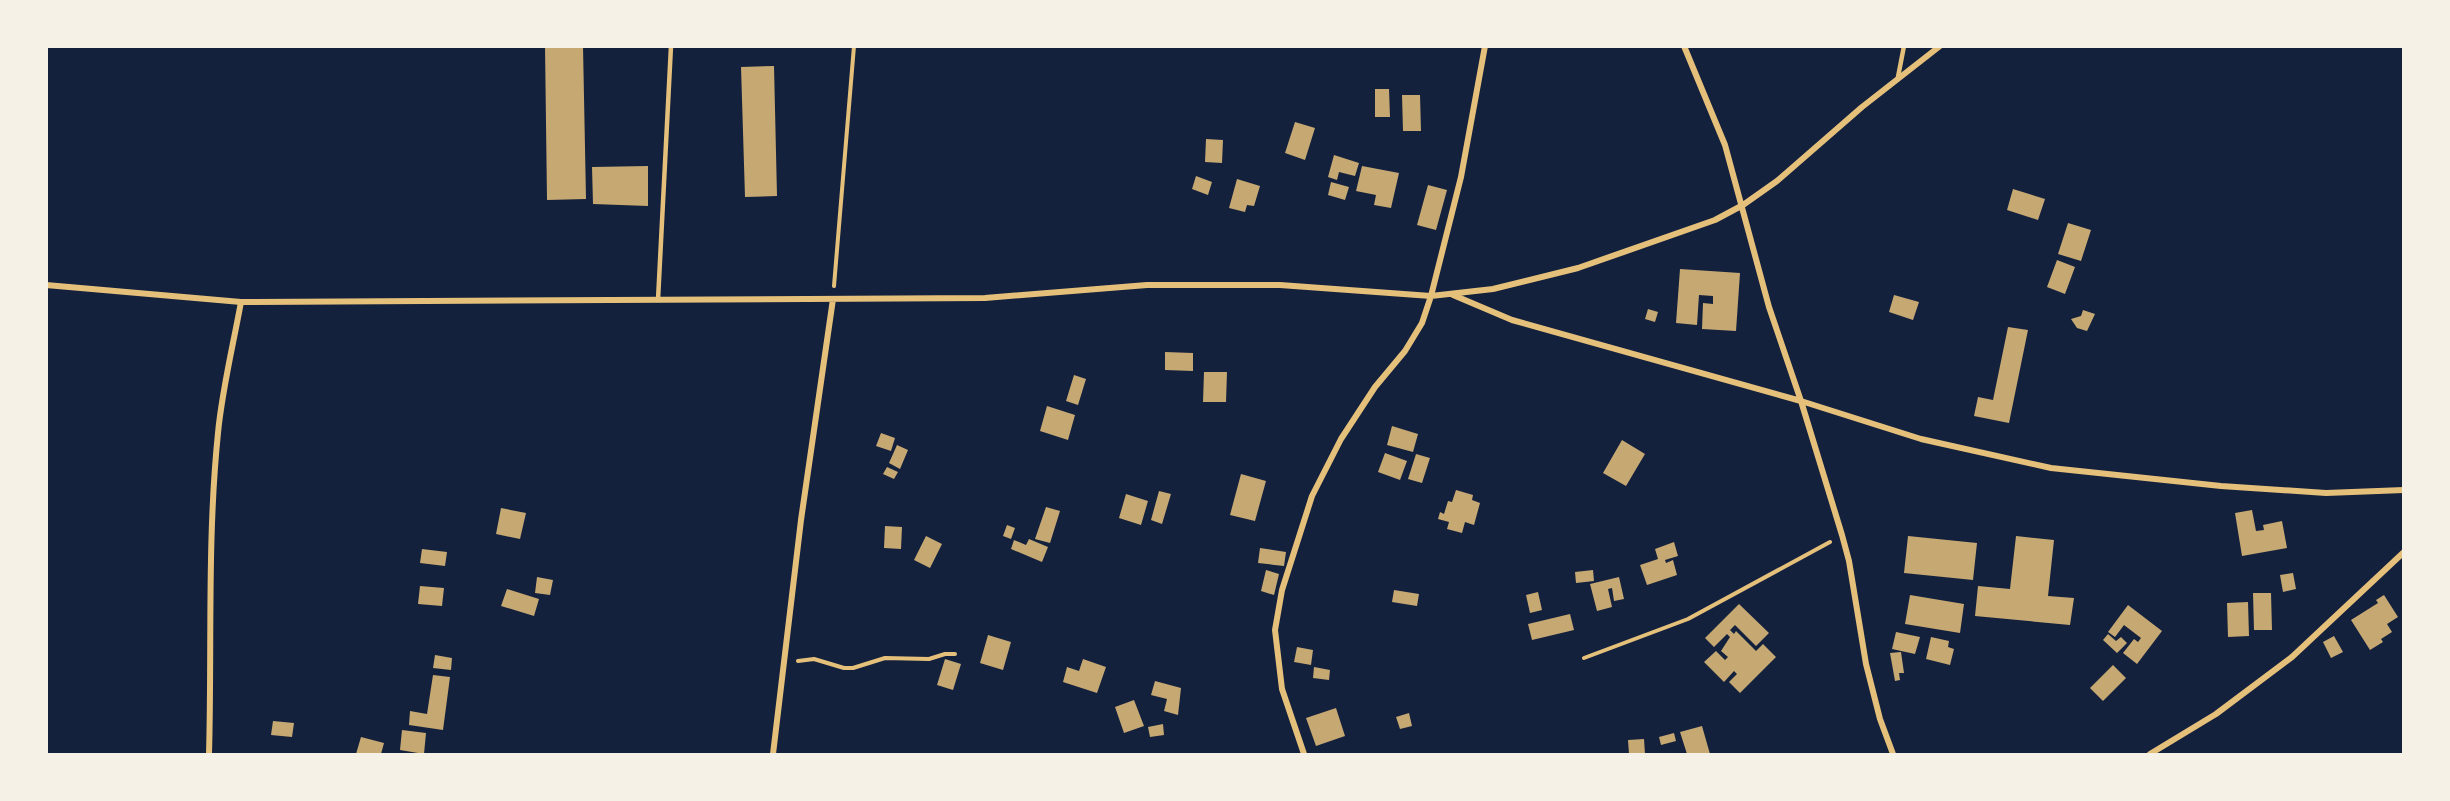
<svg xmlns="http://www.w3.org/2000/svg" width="2450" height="801" viewBox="0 0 2450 801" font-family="Ubuntu,sans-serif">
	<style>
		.building { fill: #c6a872 }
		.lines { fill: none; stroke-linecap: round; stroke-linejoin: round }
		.path { stroke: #e5c07b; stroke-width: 4 }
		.service { stroke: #e5c07b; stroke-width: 4.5 }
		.minor { stroke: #e5c07b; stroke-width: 6 }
	</style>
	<rect width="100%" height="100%" fill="#14213d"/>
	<!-- building -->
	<path class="building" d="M 545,46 L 583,46 L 586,199 L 547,200 Z
		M 774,66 L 777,196 L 745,197 L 741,67 Z
		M 1375,89 L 1389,89 L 1390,117 L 1375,117 Z
		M 1402,95 L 1420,95 L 1421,131 L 1403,131 Z
		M 1295,122 L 1315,128 L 1305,160 L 1285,153 Z
		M 1206,139 L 1223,140 L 1222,163 L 1205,162 Z
		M 1334,155 L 1359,163 L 1355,176 L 1339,172 L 1337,180 L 1328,177 Z
		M 648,166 L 648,206 L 593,204 L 592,167 Z
		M 1362,166 L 1399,173 L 1391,208 L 1374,205 L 1376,195 L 1356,191 Z
		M 1196,176 L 1212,182 L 1208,195 L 1192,189 Z
		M 1237,179 L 1260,186 L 1254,206 L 1247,205 L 1245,212 L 1229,208 Z
		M 1331,182 L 1349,187 L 1345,200 L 1328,195 Z
		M 1428,185 L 1447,190 L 1436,230 L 1417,225 Z
		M 2013,189 L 2045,199 L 2038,220 L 2007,210 Z
		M 2068,223 L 2091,230 L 2081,261 L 2058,254 Z
		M 2057,260 L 2075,267 L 2065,294 L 2047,287 Z
		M 1680,269 L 1740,273 L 1736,331 L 1702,329 L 1703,303 L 1713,304 L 1713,296 L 1699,295 L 1697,325 L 1676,323 Z
		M 1894,295 L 1919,302 L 1913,320 L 1889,312 Z
		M 1648,309 L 1658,312 L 1655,322 L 1645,319 Z
		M 2083,310 L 2095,314 L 2087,331 L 2077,328 L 2071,319 L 2081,316 Z
		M 2008,327 L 2028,330 L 2009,423 L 1974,416 L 1978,397 L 1993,400 Z
		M 1165,352 L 1193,353 L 1193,371 L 1165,370 Z
		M 1204,372 L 1227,372 L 1226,402 L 1203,402 Z
		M 1074,375 L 1086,379 L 1078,405 L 1066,401 Z
		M 1047,406 L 1075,415 L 1068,440 L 1040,431 Z
		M 1392,426 L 1418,434 L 1413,452 L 1387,445 Z
		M 881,433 L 895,438 L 891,451 L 876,446 Z
		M 1622,440 L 1645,454 L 1626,486 L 1603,473 Z
		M 897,445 L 908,450 L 900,469 L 889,463 Z
		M 1385,453 L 1407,461 L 1400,480 L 1378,472 Z
		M 1416,454 L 1430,458 L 1422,483 L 1408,479 Z
		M 887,467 L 898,472 L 894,479 L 883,474 Z
		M 1241,474 L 1266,481 L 1255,521 L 1230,515 Z
		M 1456,490 L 1473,495 L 1472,500 L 1480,503 L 1474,525 L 1465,522 L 1462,533 L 1447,529 L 1449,522 L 1438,519 L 1440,512 L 1444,514 L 1448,501 L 1452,502 Z
		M 1159,491 L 1171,494 L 1162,524 L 1151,520 Z
		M 1126,494 L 1148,501 L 1141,525 L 1119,518 Z
		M 1046,507 L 1060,511 L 1050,543 L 1035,539 Z
		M 501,508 L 526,513 L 520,539 L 496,534 Z
		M 2252,510 L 2256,531 L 2264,530 L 2263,525 L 2282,521 L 2287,548 L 2242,556 L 2235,513 Z
		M 1007,525 L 1015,528 L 1011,539 L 1003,536 Z
		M 885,526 L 902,527 L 901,549 L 884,548 Z
		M 926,536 L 942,544 L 930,568 L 914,560 Z
		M 1908,536 L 1977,543 L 1973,580 L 1904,573 Z
		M 2016,536 L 2054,540 L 2048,596 L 2074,598 L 2070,625 L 1975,616 L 1978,586 L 2010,589 Z
		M 1029,539 L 1048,547 L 1042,562 L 1011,549 L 1014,540 L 1026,545 Z
		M 1674,542 L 1678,556 L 1665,560 L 1666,563 L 1673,560 L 1677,575 L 1647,585 L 1640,565 L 1658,559 L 1655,549 Z
		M 1260,548 L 1286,552 L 1284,566 L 1258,563 Z
		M 422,549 L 447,552 L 445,566 L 420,563 Z
		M 1266,570 L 1279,574 L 1274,595 L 1261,591 Z
		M 1593,570 L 1594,581 L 1576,583 L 1575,572 Z
		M 2293,573 L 2296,589 L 2283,592 L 2280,575 Z
		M 537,577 L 553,580 L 550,595 L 535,593 Z
		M 1619,577 L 1624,599 L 1614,601 L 1612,588 L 1608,589 L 1612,607 L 1597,611 L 1590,584 Z
		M 420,586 L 444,588 L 442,606 L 418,604 Z
		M 507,589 L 539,599 L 534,616 L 501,606 Z
		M 1394,590 L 1419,594 L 1417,606 L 1392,602 Z
		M 1538,592 L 1542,610 L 1530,613 L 1526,595 Z
		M 2253,593 L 2271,593 L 2272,630 L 2254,630 Z
		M 1910,595 L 1964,604 L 1960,633 L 1905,624 Z
		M 2384,595 L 2398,617 L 2387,624 L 2392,632 L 2381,639 L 2383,642 L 2370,650 L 2351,620 L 2378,603 L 2376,600 Z
		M 2248,602 L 2249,636 L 2228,637 L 2227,603 Z
		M 1739,604 L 1769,633 L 1756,646 L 1735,625 L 1730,630 L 1734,634 L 1736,631 L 1756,651 L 1763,644 L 1776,657 L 1740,693 L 1729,682 L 1737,674 L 1734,671 L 1724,682 L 1704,662 L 1716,651 L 1725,660 L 1728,657 L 1721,651 L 1730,637 L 1727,634 L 1714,647 L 1705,638 Z
		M 2128,605 L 2162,631 L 2137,664 L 2123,653 L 2134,639 L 2138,642 L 2141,638 L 2124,625 L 2115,637 L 2108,632 Z
		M 1570,614 L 1574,630 L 1532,640 L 1528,624 Z
		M 1896,632 L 1920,637 L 1915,654 L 1892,649 Z
		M 2108,634 L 2116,641 L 2121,637 L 2127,643 L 2117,653 L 2103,640 Z
		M 988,635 L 1011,642 L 1003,670 L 980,663 Z
		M 2334,636 L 2343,652 L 2331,658 L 2323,642 Z
		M 1931,637 L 1949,641 L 1948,647 L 1954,649 L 1950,665 L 1926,659 Z
		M 1297,647 L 1313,650 L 1311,665 L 1294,662 Z
		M 1901,652 L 1904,673 L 1899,673 L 1900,680 L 1895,681 L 1890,653 Z
		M 435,655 L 452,658 L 451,670 L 433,668 Z
		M 945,659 L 961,664 L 953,690 L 937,685 Z
		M 1083,659 L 1106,667 L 1097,693 L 1063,682 L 1067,667 L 1079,671 Z
		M 2113,665 L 2126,678 L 2103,701 L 2090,688 Z
		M 1314,667 L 1330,670 L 1329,680 L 1313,678 Z
		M 433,675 L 450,677 L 443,730 L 409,725 L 410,711 L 427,714 Z
		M 1155,681 L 1181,688 L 1178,715 L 1164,711 L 1167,699 L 1151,695 Z
		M 1134,700 L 1144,726 L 1124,733 L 1115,707 Z
		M 1336,708 L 1345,736 L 1316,746 L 1306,718 Z
		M 1409,713 L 1412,726 L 1400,729 L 1396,717 Z
		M 273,721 L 294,723 L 292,737 L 271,735 Z
		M 1163,724 L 1164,735 L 1150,737 L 1148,727 Z
		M 1702,726 L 1710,754 L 1687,754 L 1680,732 Z
		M 402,730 L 426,733 L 424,754 L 400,750 Z
		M 1674,733 L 1676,741 L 1661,745 L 1659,737 Z
		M 361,737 L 384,743 L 381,754 L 356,754 Z
		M 1644,739 L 1645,754 L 1629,754 L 1628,740 Z"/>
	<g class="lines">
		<!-- path -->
		<path class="path" d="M 834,286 L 854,46
			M 1584,658 L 1688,619 L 1830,542
			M 798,661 L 814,659 L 844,668 L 853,668 L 885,658 L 929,659 L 945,654 L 955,654"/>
		<!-- service -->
		<path class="service" d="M 1898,77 L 1904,46
			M 658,300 L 671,46"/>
		<!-- minor -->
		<path class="minor" d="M 1684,46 L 1725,145 L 1769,307 L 1801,401 L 1842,535 L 1849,561 L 1866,664 L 1880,719 L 1893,754
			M 46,285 L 241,302 L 985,298 L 1147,285 L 1280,285 L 1431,296 L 1493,289 L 1578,268 L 1715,220 L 1743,205 L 1777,181 L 1862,107 L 1940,46
			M 1453,295 L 1512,320 L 1801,401 L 1921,439 L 2051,468 L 2221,486 L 2326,493 L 2404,490
			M 209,754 C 212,647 207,540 218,433 C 222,390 233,346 241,302
			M 773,754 L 801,520 L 833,299
			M 1304,754 L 1282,689 L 1275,630 L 1282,590 L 1312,496 L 1341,439 L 1375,387 L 1405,351 L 1422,323 L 1431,296 L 1461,177 L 1485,46
			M 2150,754 L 2216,714 L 2292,657 L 2404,552"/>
	</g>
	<!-- border -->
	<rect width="2450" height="801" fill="none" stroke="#f6f1e7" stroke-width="96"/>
</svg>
